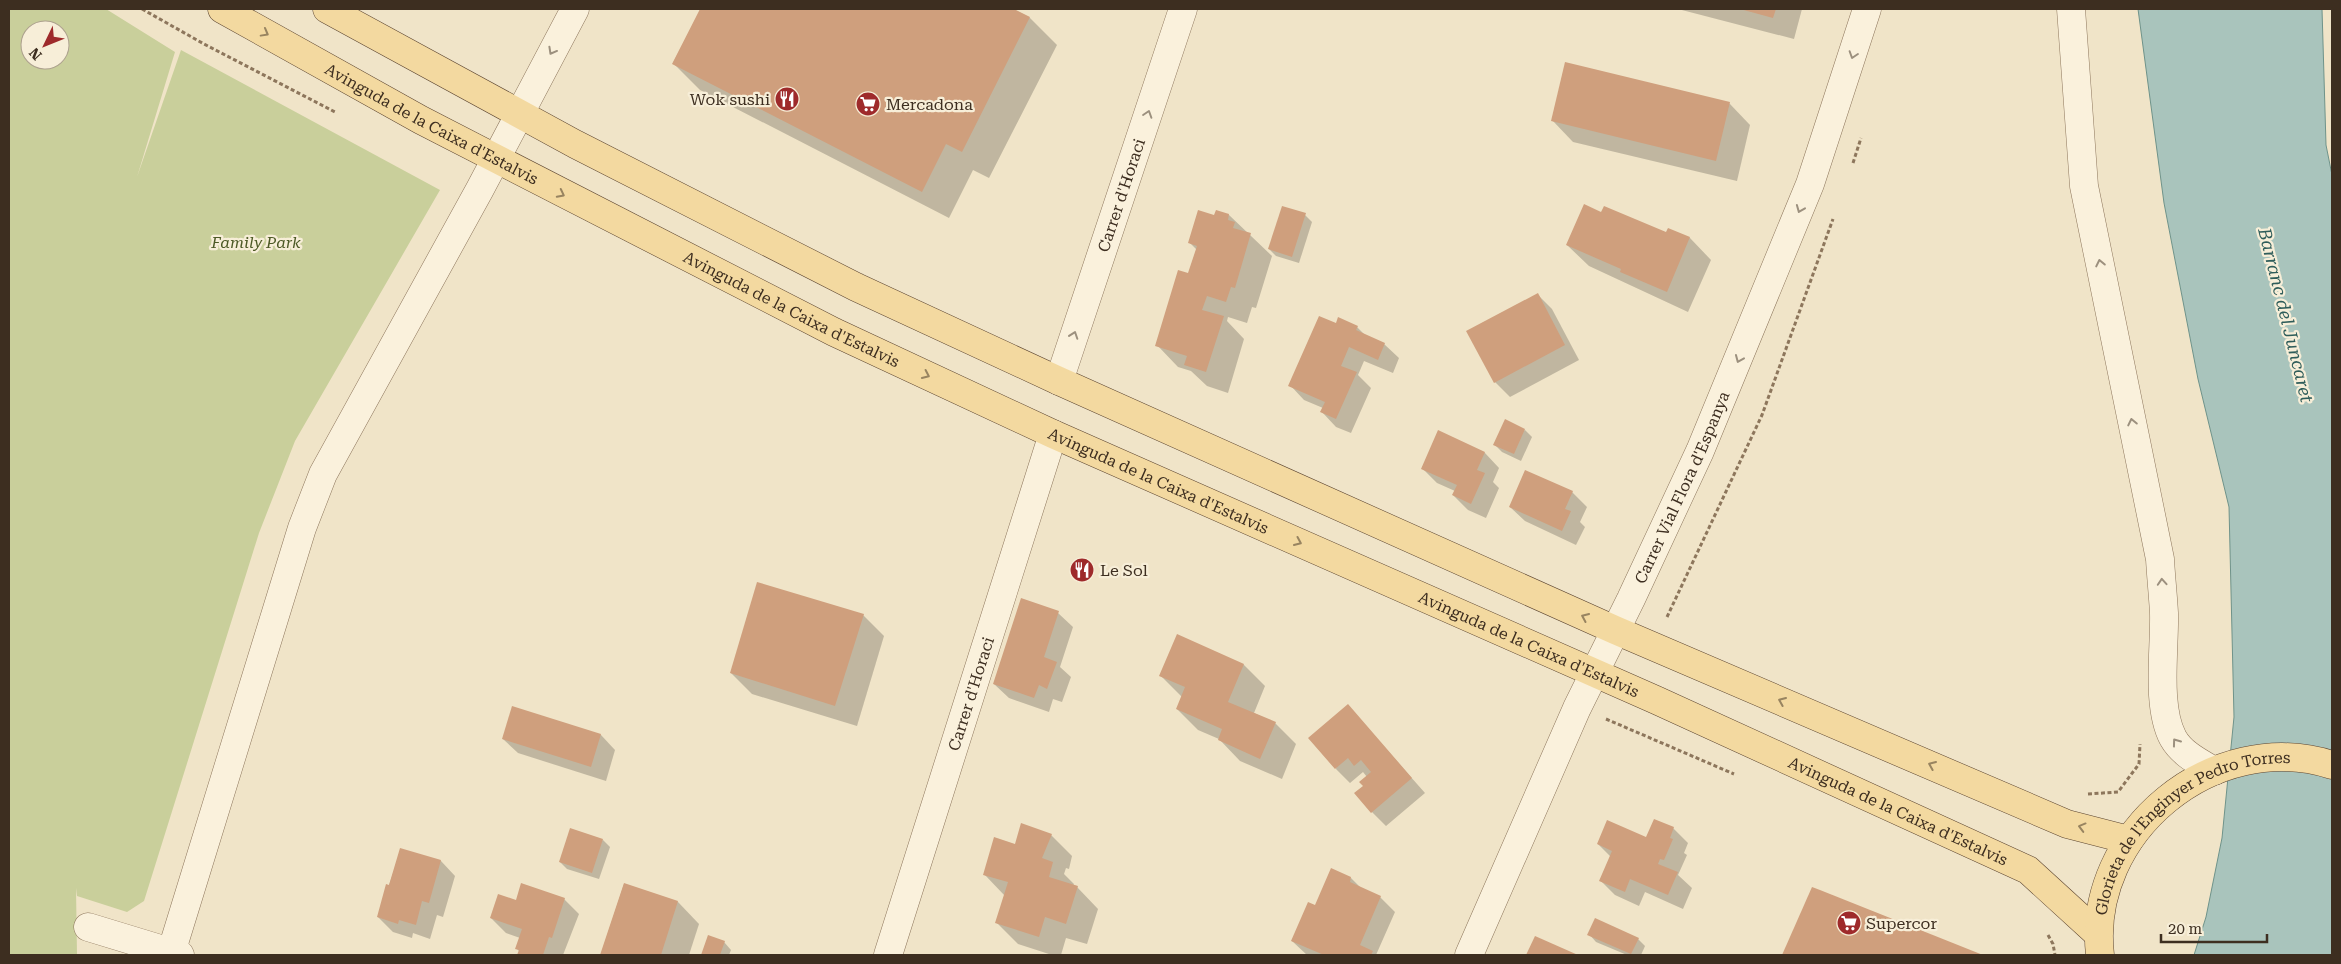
<svg xmlns="http://www.w3.org/2000/svg" width="2341" height="964" viewBox="0 0 2341 964" font-family="'Roboto Serif',serif">
<rect width="100%" height="100%" fill="#f0e4c8"/>
<path fill="#c9cf9b" fill-rule="evenodd" d="M9,9H106L175,52L137,177L181,50L440,190L295,441L259,533L144,901L127,912L77,896L76,888L77,955H9ZM30,30H60V60H30Z"/>
<polygon fill="#a9c4bc" stroke="#6f938a" points="2138,9 2322,9 2326,145 2332,175 2332,955 2194,955 2206,917 2222,838 2234,717 2229,507 2198,379 2164,203"/>
<g fill="#0003">
<polygon points="701,9 1011,9 1030,18 1057,45 989,178 973,170 949,218 700,90 673,63"/>
<polygon points="1678,9 1802,9 1794,39"/>
<polygon points="1729,103 1750,125 1737,181 1573,142 1552,120"/>
<polygon points="1229,215 1272,256 1256,308 1252,307 1247,323 1228,317 1227,321 1244,339 1228,393 1207,386 1191,371 1178,367 1157,345 1189,275 1197,250 1189,242 1215,216"/>
<polygon points="1305,215 1312,222 1299,263 1276,256 1269,249"/>
<polygon points="1668,229 1690,238 1711,260 1688,312 1589,266 1567,245 1666,234"/>
<polygon points="1537,294 1552,309 1579,360 1510,397 1495,382"/>
<polygon points="1336,325 1357,327 1366,336 1384,344 1399,358 1393,373 1364,361 1358,375 1371,388 1351,433 1336,427 1322,412 1323,408 1304,400 1290,385"/>
<polygon points="1525,430 1532,437 1521,461 1502,452 1495,445"/>
<polygon points="1439,432 1485,453 1499,468 1493,482 1499,488 1486,518 1468,510 1453,495 1455,491 1437,483 1422,468"/>
<polygon points="1572,492 1587,507 1580,522 1585,527 1576,545 1525,521 1510,507"/>
<polygon points="1058,613 1073,627 1060,667 1071,677 1062,702 1053,699 1049,712 1009,698 994,684"/>
<polygon points="863,615 884,636 857,726 752,694 731,673"/>
<polygon points="1177,636 1244,665 1265,686 1254,713 1275,723 1296,744 1282,779 1240,761 1219,739 1198,730 1177,709 1182,697 1161,676"/>
<polygon points="1348,706 1425,793 1386,826 1372,812 1364,786 1367,777 1363,772 1350,783 1336,769"/>
<polygon points="513,708 601,735 615,750 606,781 518,753 503,739"/>
<polygon points="1673,828 1688,843 1684,853 1687,855 1678,875 1692,888 1683,909 1645,892 1639,906 1615,895 1601,881 1611,857 1598,844 1647,839"/>
<polygon points="1051,835 1072,856 1069,869 1066,868 1064,874 1074,884 1073,886 1077,887 1098,909 1087,944 1066,938 1061,955 1052,955 1018,944 997,923 1005,896 984,874 1015,845"/>
<polygon points="603,840 610,847 599,879 567,869 560,862"/>
<polygon points="401,850 441,861 455,876 443,917 437,915 430,939 413,933 412,938 393,932 378,917"/>
<polygon points="1351,878 1361,888 1380,897 1395,912 1376,955 1307,955 1292,941 1315,906"/>
<polygon points="624,884 678,902 699,924 689,955 601,955"/>
<polygon points="1813,889 1980,955 1784,955"/>
<polygon points="564,899 579,914 563,955 518,955 519,951 517,949 520,938 506,933 491,918 517,901"/>
<polygon points="1589,934 1638,939 1645,946 1641,955 1627,955 1596,942"/>
<polygon points="708,937 724,942 731,950 729,955 702,955"/>
</g>
<g fill="#cf9f7d">
<polygon points="700,9 1014,9 1030,17 962,152 946,144 922,192 672,64"/>
<polygon points="1740,9 1776,9 1773,18"/>
<polygon points="1565,62 1730,102 1716,161 1551,121"/>
<polygon points="1584,204 1601,212 1604,206 1666,232 1668,228 1690,237 1667,292 1620,272 1621,269 1566,245"/>
<polygon points="1282,206 1306,213 1292,257 1268,249"/>
<polygon points="1198,210 1214,215 1216,210 1229,214 1228,220 1235,222 1233,228 1251,233 1235,288 1231,287 1226,302 1207,296 1202,310 1224,316 1206,372 1184,365 1187,356 1155,346 1178,270 1188,273 1197,246 1188,243"/>
<polygon points="1538,293 1565,345 1494,383 1466,331"/>
<polygon points="1319,316 1336,323 1338,317 1358,326 1356,330 1385,343 1378,360 1349,347 1341,366 1357,372 1336,419 1320,412 1325,402 1288,386"/>
<polygon points="1505,419 1525,429 1514,454 1493,445"/>
<polygon points="1438,430 1485,452 1477,470 1485,473 1471,504 1452,495 1457,485 1421,469"/>
<polygon points="1525,470 1573,491 1565,509 1571,511 1562,531 1509,507"/>
<polygon points="757,582 864,614 835,706 730,673"/>
<polygon points="1021,598 1059,611 1044,657 1057,662 1047,689 1039,685 1034,698 993,684"/>
<polygon points="1177,634 1244,664 1228,702 1276,722 1260,759 1218,740 1222,729 1176,709 1185,687 1159,676"/>
<polygon points="1348,704 1412,778 1371,813 1354,793 1363,786 1359,782 1371,772 1361,760 1354,766 1348,758 1335,769 1308,738"/>
<polygon points="512,706 601,734 591,767 502,739"/>
<polygon points="1654,819 1674,827 1670,838 1673,839 1664,860 1660,859 1658,864 1678,872 1668,895 1630,879 1625,892 1599,881 1612,851 1597,844 1607,820 1646,837"/>
<polygon points="1021,823 1052,834 1042,858 1053,862 1049,877 1078,886 1066,924 1045,917 1039,937 995,923 1008,882 983,875 994,837 1015,844"/>
<polygon points="570,828 603,839 592,873 559,862"/>
<polygon points="400,848 441,860 429,903 422,901 416,925 399,920 398,924 377,917 386,884 389,885"/>
<polygon points="1331,868 1351,877 1350,882 1381,896 1360,945 1373,951 1371,955 1324,955 1291,941 1308,902 1315,905"/>
<polygon points="521,883 565,898 552,938 549,937 543,955 517,955 519,950 515,949 522,929 490,918 498,894 516,900"/>
<polygon points="624,883 678,901 661,955 600,955"/>
<polygon points="1812,887 1820,890 1983,955 1782,955"/>
<polygon points="1595,918 1639,938 1631,954 1587,935"/>
<polygon points="708,935 725,941 720,955 701,955"/>
<polygon points="1535,936 1578,955 1526,955"/>
</g>
<g fill="none" stroke-linecap="round" stroke-linejoin="round">
<defs>
<g id="minor">
<path d="M2071,9L2084,186L2160,559C2161,577 2163,595 2164,613C2165,649 2156,706 2173,738C2182,754 2199,762 2214,771"/>
<path id="s1" d="M1059,381L1183,9"/>
<polyline points="88,927 180,955"/>
<polyline points="171,953 302,528 323,474 480,189 575,9"/>
<path id="s2" d="M888,955L1053,434"/>
<path id="s3" d="M1469,955L1577,708L1631,599L1700,451L1810,184L1867,9"/>
</g>
<g id="major">
<path id="s4" d="M222,9L421,120L834,332L1053,434L1656,700L2028,870L2098,934"/>
<polyline points="327,9 575,144 856,287 1059,381 1615,630 2067,824 2129,840"/>
<path id="s5" d="M2100,955C2086,832 2214,727 2332,765"/>
</g>
</defs>
<use href="#minor" stroke="#8d765c" stroke-width="29"/>
<use href="#major" stroke="#5b4430" stroke-width="29"/>
<g stroke="#8d765c" stroke-width="3" stroke-dasharray="4 2.5" stroke-linecap="butt">
<polyline points="142,9 204,44 335,112"/>
<polyline points="1853,163 1861,138"/>
<polyline points="1667,617 1762,415 1833,219"/>
<polyline points="1606,719 1734,774"/>
<polyline points="2088,794 2118,792 2139,764 2140,744"/>
<polyline points="2048,935 2053,944 2055,955"/>
</g>
<use href="#minor" stroke="#faf1dc" stroke-width="28"/>
<use href="#major" stroke="#f3d9a0" stroke-width="28"/>
</g>
<defs><path id="oneway-chevron" d="M-2-3.5L2.5 0L-2 3.5" fill="none" stroke-width="1.6" stroke-linecap="round" stroke-linejoin="round" transform="scale(1.25)"/></defs>
<g stroke="#988460">
<use href="#oneway-chevron" transform="translate(265 33) rotate(29)"/>
<use href="#oneway-chevron" transform="translate(561 194) rotate(27)"/>
<use href="#oneway-chevron" transform="translate(926 375) rotate(25)"/>
<use href="#oneway-chevron" transform="translate(1298 542) rotate(24)"/>
<use href="#oneway-chevron" transform="translate(1585 617) rotate(-156)"/>
<use href="#oneway-chevron" transform="translate(1782 701) rotate(-157)"/>
<use href="#oneway-chevron" transform="translate(1932 765) rotate(-157)"/>
<use href="#oneway-chevron" transform="translate(2082 827) rotate(-165)"/>
</g>
<g stroke="#9c907e">
<use href="#oneway-chevron" transform="translate(552 51) rotate(119)"/>
<use href="#oneway-chevron" transform="translate(1853 55) rotate(108)"/>
<use href="#oneway-chevron" transform="translate(1148 114) rotate(-72)"/>
<use href="#oneway-chevron" transform="translate(1800 209) rotate(112)"/>
<use href="#oneway-chevron" transform="translate(2100 263) rotate(-102)"/>
<use href="#oneway-chevron" transform="translate(1074 335) rotate(-71)"/>
<use href="#oneway-chevron" transform="translate(1739 359) rotate(113)"/>
<use href="#oneway-chevron" transform="translate(2132 422) rotate(-102)"/>
<use href="#oneway-chevron" transform="translate(2162 582) rotate(-94)"/>
<use href="#oneway-chevron" transform="translate(2176 742) rotate(-126)"/>
</g>
<defs>
<symbol id="restaurant-disc" viewBox="-11 -11 22 22"><circle r="9.5" fill="#9e2a2b" stroke="#f7eed8"/><path d="M-5-6h1v4h1v-4h1v4h1v-4h1v5L-1.5 .5V6h-2V.5L-5-1ZM5-6V6H3V1.5H1.5Q1.5-4 5-6Z" fill="#fff"/></symbol>
<symbol id="supermarket-disc" viewBox="-11 -11 22 22"><circle r="9.5" fill="#9e2a2b" stroke="#f7eed8"/><path d="M-6-5.5h2.5l.6 2H6L4.5 2H-2.5L-4.4-4H-6ZM-1.5 3.2a1.3 1.3 0 1 0 .1 0ZM3 3.2a1.3 1.3 0 1 0 .1 0Z" fill="#fff"/></symbol>
</defs>
<g fill-rule="evenodd">
<use href="#restaurant-disc" x="773" y="85" width="28" height="28"/>
<use href="#supermarket-disc" x="854" y="90" width="28" height="28"/>
<use href="#restaurant-disc" x="1068" y="556" width="28" height="28"/>
<use href="#supermarket-disc" x="1835" y="909" width="28" height="28"/>
</g>
<g text-anchor="middle" dominant-baseline="central" stroke-width="4.5" stroke-linejoin="round" paint-order="stroke">
<g font-size="16" fill="#3d2e20" stroke="#f7eed8" text-anchor="start">
<text x="770" y="99" text-anchor="end">Wok sushi</text>
<text x="886" y="104">Mercadona</text>
<text x="1100" y="570">Le Sol</text>
<text x="1866" y="923">Supercor</text>
</g>
<g font-size="16" fill="#3d2e20" stroke="#f7eed8">
<text stroke="none"><textPath href="#s4" startOffset="239">Avinguda de la Caixa d'Estalvis</textPath></text>
<text stroke="none"><textPath href="#s1" startOffset="196">Carrer d'Horaci</textPath></text>
<text stroke="none"><textPath href="#s4" startOffset="644">Avinguda de la Caixa d'Estalvis</textPath></text>
<text stroke="none"><textPath href="#s4" startOffset="1049">Avinguda de la Caixa d'Estalvis</textPath></text>
<text stroke="none"><textPath href="#s3" startOffset="514">Carrer Vial Flora d'Espanya</textPath></text>
<text stroke="none"><textPath href="#s4" startOffset="1454">Avinguda de la Caixa d'Estalvis</textPath></text>
<text stroke="none"><textPath href="#s2" startOffset="274">Carrer d'Horaci</textPath></text>
<text stroke="none"><textPath href="#s4" startOffset="1859">Avinguda de la Caixa d'Estalvis</textPath></text>
<text stroke="none"><textPath href="#s5" startOffset="175">Glorieta de l'Enginyer Pedro Torres</textPath></text>
</g>
<g font-size="16" font-style="italic" fill="#4d5a26" stroke="#f7eed8">
<text x="256" y="242">Family Park</text>
</g>
<g font-size="18" font-style="italic" fill="#2f5d5a" stroke="#f7eed8">
<text transform="translate(2286 315) rotate(76)">Barranc del Juncaret</text>
</g>
</g>
<rect width="2341" height="964" fill="none" stroke="#3d2e20" stroke-width="20"/>
<g transform="translate(45 45) rotate(227)"><circle r="24" fill="#f7eed8" stroke="#ada18e"/>
<path d="M0-4L9 19L0 12L-9 19Z" fill="#9e2a2b"/>
<text y="-8" font-size="14" font-weight="bold" text-anchor="middle" fill="#3d2e20">N</text>
</g>
<path d="M2161 934v8h106v-8" fill="none" stroke="#3d2e20" stroke-width="2.5"/>
<text x="2168" y="934" font-size="15" fill="#3d2e20" stroke="#f7eed8" stroke-width="4" paint-order="stroke">20 m</text>
</svg>
